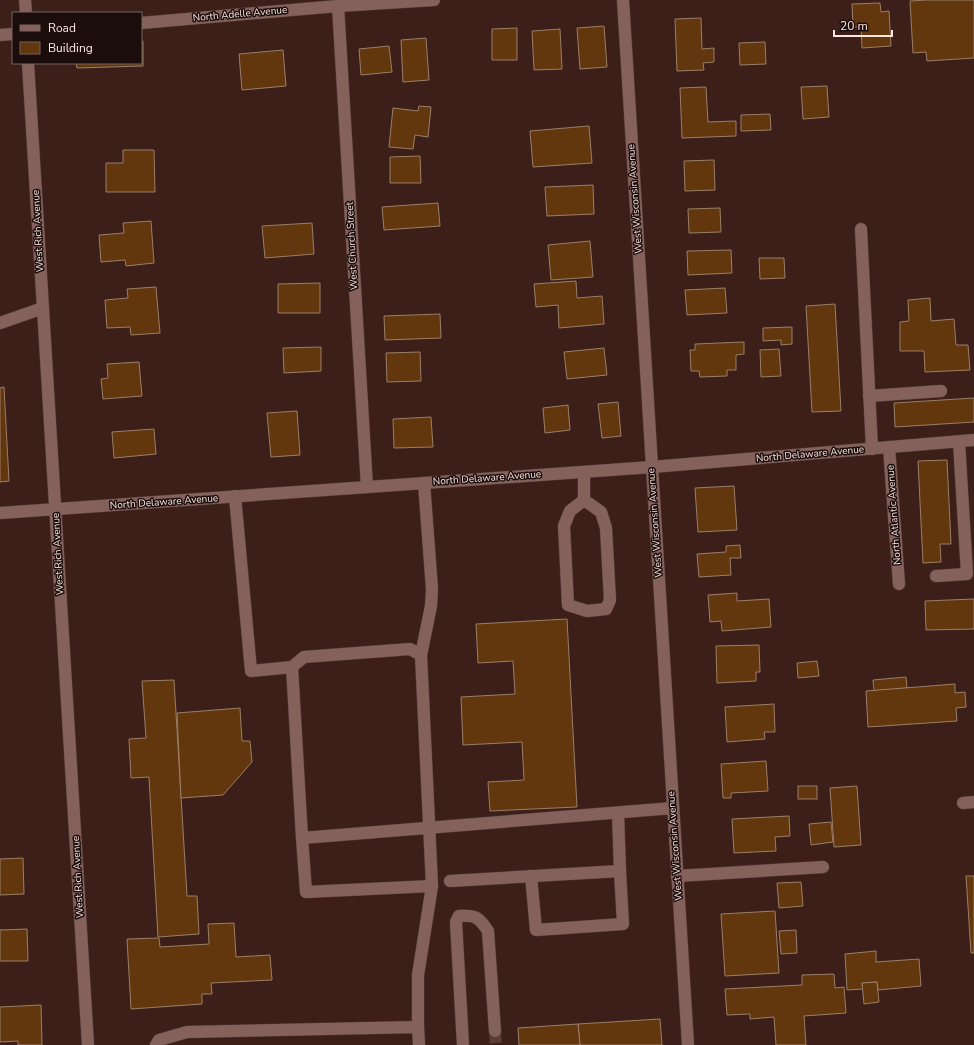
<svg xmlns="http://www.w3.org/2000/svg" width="974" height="1045" viewBox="0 0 974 1045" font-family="'Nunito Sans',sans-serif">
<rect width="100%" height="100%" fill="#3d1f1a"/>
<g fill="#63370d" stroke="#9b7e68">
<polygon points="927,0 974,0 974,58 927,61 926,52 913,53 910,1"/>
<polygon points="880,3 881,12 889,11 891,46 862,48 861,27 853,27 852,4"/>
<polygon points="701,18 702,49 714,48 714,62 703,63 704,70 677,71 675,19"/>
<polygon points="604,26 607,67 580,69 577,28"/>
<polygon points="517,28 517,60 492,60 492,29"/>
<polygon points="560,29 562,69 534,70 532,31"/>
<polygon points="426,38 429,80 403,82 401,40"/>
<polygon points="141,41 143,41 143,66 77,68 76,63 141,63"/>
<polygon points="765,42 766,64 740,65 739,43"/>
<polygon points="389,46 392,72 361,75 359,49"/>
<polygon points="283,50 286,86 242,90 239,54"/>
<polygon points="827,86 829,117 803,119 801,87"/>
<polygon points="706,87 708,122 736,121 736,136 682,138 680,88"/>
<polygon points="419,106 431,107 428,137 415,135 413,149 389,147 393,108 418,111"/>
<polygon points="770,114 771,130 741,131 741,115"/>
<polygon points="589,126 592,163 533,167 530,131"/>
<polygon points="123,150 154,150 155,192 106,192 106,163 123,163"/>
<polygon points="420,156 421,183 390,183 390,157"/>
<polygon points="714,160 715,190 685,191 684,161"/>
<polygon points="593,185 594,214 547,216 545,187"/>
<polygon points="438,203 440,226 384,230 382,207"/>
<polygon points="720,208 721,232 689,233 688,209"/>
<polygon points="151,221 154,263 126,266 125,260 101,262 99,235 124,233 123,223"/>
<polygon points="312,223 314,254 265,258 262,226"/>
<polygon points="590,241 593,277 551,280 548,245"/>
<polygon points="731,250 732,273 688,275 687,251"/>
<polygon points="759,258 784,258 785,278 760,279"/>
<polygon points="576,281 577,298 602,296 604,324 559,328 558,305 536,307 534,284"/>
<polygon points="320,283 320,313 278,313 278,284"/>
<polygon points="156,287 160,333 131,335 130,327 107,328 105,300 128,298 127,289"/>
<polygon points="725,288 727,313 687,315 685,290"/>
<polygon points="930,298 931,321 954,319 956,345 968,345 970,370 925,372 924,351 900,351 900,322 909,321 908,300"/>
<polygon points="835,304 841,411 812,412 806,306"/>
<polygon points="440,314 441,338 385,340 384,316"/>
<polygon points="792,327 792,344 781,345 781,340 763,341 763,328"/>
<polygon points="744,342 744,354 736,355 736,370 727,370 727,376 700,377 699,371 691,371 690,350 695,350 695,344"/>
<polygon points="321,347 321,371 284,373 283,348"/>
<polygon points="604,348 607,375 567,379 564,352"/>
<polygon points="779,349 781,376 761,377 760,350"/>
<polygon points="420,352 421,381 387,382 386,353"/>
<polygon points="139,362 142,396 103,399 101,379 108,378 107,364"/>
<polygon points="4,387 9,481 0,482 0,388"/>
<polygon points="974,398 974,422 895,427 894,403"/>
<polygon points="618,402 621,436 602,438 598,404"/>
<polygon points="568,405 570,430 545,433 543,408"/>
<polygon points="297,411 300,455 271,457 267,413"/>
<polygon points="431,417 433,447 394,448 393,419"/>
<polygon points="154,429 156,454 114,458 112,432"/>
<polygon points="947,460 951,544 940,544 941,562 923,563 918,461"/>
<polygon points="734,486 737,530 698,532 695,488"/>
<polygon points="740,545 741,558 730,558 731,575 699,577 697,554 726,552 726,546"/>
<polygon points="737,593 737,601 769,599 771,627 722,631 721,621 710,622 708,595"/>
<polygon points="974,599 974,629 926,630 925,601"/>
<polygon points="567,619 577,807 490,811 488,782 524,780 522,742 463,745 461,697 515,694 513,661 478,663 476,624"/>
<polygon points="759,645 760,672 756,672 756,681 717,683 716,646"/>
<polygon points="817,661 819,676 798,678 797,663"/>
<polygon points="906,677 907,688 874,691 873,680"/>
<polygon points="174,680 187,896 197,896 199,934 158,937 149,777 131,778 129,739 146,738 142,681"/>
<polygon points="955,684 955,693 965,692 966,707 956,708 957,721 868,727 866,691"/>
<polygon points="774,704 775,732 764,732 765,739 727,742 725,707"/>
<polygon points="240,708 242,741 250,741 252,762 223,795 181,798 177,713"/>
<polygon points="766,761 768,791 731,793 731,798 723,798 721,764"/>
<rect x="798" y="786" width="19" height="13"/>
<polygon points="857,786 861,845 834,847 830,788"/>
<polygon points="789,816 790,836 775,837 776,851 734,853 732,819"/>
<polygon points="831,822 833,842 811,845 809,824"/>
<polygon points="23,858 24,894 0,895 0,859"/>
<polygon points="966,876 974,876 974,953 971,953"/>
<polygon points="801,882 803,906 779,908 777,883"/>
<polygon points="775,911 779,973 725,976 721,914"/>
<polygon points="234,923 236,957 270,955 272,980 211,983 212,994 202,994 202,1004 131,1009 127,939 159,938 160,947 209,944 208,924"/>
<polygon points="27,929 28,961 0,961 0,930"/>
<polygon points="796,930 797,953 781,954 779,931"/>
<polygon points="876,951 876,962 919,959 921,986 878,990 877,982 862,983 863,989 847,990 845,954"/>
<polygon points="834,974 835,988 844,987 846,1013 804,1016 806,1045 776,1045 774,1017 750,1019 750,1014 727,1015 725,989 802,985 802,975"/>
<polygon points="877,982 879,1002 864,1004 862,983"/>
<polygon points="41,1005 42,1045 18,1045 18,1041 0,1042 0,1007"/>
<polygon points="660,1019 662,1045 580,1045 578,1024"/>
<polygon points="578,1024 580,1045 519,1045 518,1028"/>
</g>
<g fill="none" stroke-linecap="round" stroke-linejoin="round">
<polyline stroke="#5a3d38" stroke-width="12" stroke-dasharray="12 6" stroke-linecap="butt" points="495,1031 496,1045"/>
<defs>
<g id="minor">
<polyline points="25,0 26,13"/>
<polyline points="623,0 688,1045"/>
<polyline points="338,6 367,487"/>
<polyline points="141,23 338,6 434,0"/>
<polyline points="0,35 13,34"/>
<polyline points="28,63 88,1045"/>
<polyline points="861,229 872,449"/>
<polyline points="0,323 43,308"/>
<polyline points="869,396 941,391"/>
<polyline points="889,447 899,584"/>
<polyline points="584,472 584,500"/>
<polyline points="235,496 251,671 292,667 302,838 673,808"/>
<polygon points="584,500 601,512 606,528 610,600 606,609 587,611 568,605 564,526 570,511"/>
<polyline points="0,513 652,467 974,440"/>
<polyline points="936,576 967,574 959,442"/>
<polyline points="421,655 431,606 432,589 424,483"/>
<polyline points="292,667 304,657 410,649 421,655 432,886 418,975 418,1027"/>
<polyline points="963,803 974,802"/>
<polyline points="302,838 306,892 432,886"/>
<polyline points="531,876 536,930 623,924 620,871"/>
<polyline points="677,876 823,867"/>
<polyline points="450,881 620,871 618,813"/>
<polyline points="156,1045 159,1040 187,1032 418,1027 419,1045"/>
<path d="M463,1045L456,922L459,916C475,915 479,917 488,931L495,1031"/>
</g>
</defs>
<use href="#minor" stroke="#573d3a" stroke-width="13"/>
<use href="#minor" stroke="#84615a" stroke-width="12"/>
</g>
<g text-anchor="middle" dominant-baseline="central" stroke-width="3" stroke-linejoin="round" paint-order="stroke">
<g font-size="10" fill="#fbe6e2" stroke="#1b0d0b">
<text transform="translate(240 14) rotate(-5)">North Adelle Avenue</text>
<text transform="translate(635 199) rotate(-94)">West Wisconsin Avenue</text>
<text transform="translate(38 231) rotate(-93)">West Rich Avenue</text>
<text transform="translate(352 246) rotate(-93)">West Church Street</text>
<text transform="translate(810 454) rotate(-5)">North Delaware Avenue</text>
<text transform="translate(487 478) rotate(-4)">North Delaware Avenue</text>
<text transform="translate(164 502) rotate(-4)">North Delaware Avenue</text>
<text transform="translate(894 515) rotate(-94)">North Atlantic Avenue</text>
<text transform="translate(655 523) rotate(-94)">West Wisconsin Avenue</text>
<text transform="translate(58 554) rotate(-93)">West Rich Avenue</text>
<text transform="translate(675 846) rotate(-94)">West Wisconsin Avenue</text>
<text transform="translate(78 877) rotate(-93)">West Rich Avenue</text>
</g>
</g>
<rect x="12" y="12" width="130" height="52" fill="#1b0d0b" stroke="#756461"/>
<rect x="20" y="25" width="20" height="6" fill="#84615a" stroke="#756461"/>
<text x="48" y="32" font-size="12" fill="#fbe6e2">Road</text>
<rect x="20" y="42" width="20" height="12" fill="#63370d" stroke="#756461"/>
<text x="48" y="52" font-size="12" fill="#fbe6e2">Building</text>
<path d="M834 30v6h58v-6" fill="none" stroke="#fbe6e2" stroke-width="2"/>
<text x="840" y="30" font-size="12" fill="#fbe6e2" stroke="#1b0d0b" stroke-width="3" paint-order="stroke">20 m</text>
</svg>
